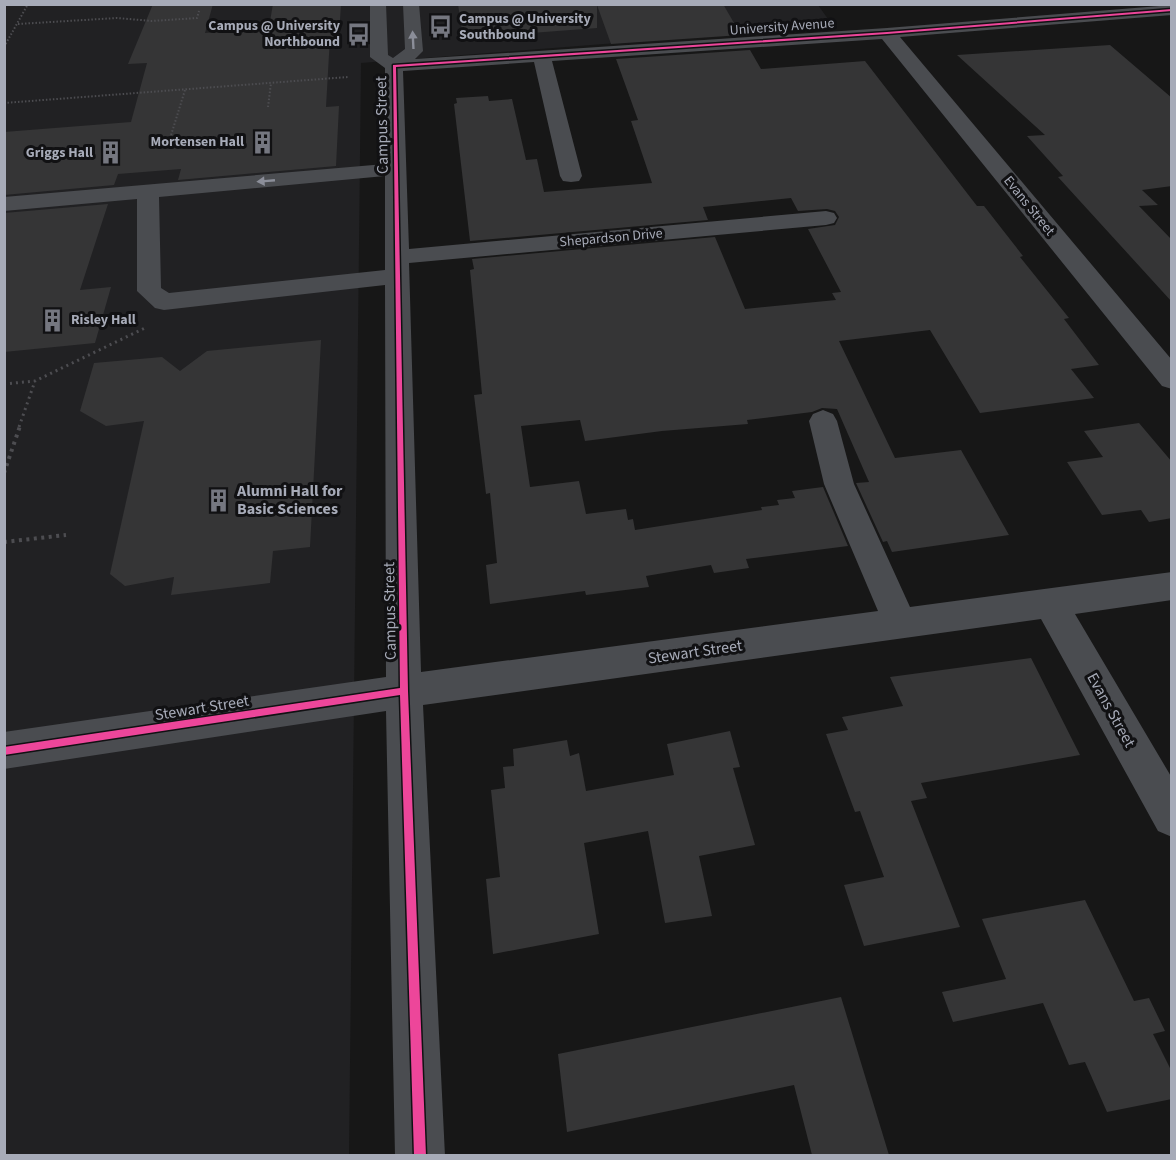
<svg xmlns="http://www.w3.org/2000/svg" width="1176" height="1160" viewBox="0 0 1176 1160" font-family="'Source Sans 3',sans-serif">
<rect width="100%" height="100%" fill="#171717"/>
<polygon fill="#212123" points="5,5 818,5 833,26 361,63 349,1155 5,1156"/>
<g fill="#353536">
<polygon points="153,4 213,4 205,33 269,27 273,4 341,4 339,36 330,37 326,107 339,106 336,166 178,180 181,169 118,174 114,185 4,195 4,132 131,122 147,63 128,64"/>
<polygon points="458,4 723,4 741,35 611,44 597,5 597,28 463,38"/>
<polygon points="1110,45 1172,98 1172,186 1142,190 1158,205 1139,206 1172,240 1172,302 1058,177 1063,176 1027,136 1045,135 957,55"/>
<polygon points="750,50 761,69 865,61 977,206 984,206 1023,256 1020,257 1069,318 1064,319 1099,365 1071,369 1094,398 980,413 930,330 839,341 895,458 961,450 1009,535 892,552 887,541 883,542 856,483 869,482 837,409 822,408 812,412 747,420 748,424 662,431 585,441 580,420 521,426 530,487 579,481 586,514 626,509 628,520 633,519 635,530 762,510 761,507 779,505 777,500 795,498 792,491 823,487 848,546 746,559 749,568 714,573 711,565 646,576 649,587 586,595 585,591 490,604 486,565 497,563 490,493 486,494 474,395 482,394 470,270 474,269 472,259 715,237 745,309 836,300 832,293 841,292 808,229 835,225 839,217 835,211 827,209 798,211 791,198 703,207 708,220 470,241 454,104 457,103 456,98 488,96 489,101 512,99 526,160 537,159 544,192 652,183 631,121 638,120 616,59"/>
<polygon points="108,204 80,290 111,287 95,343 4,352 4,213"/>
<polygon points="321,340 310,547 273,551 270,583 171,595 174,577 125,586 110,574 144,421 106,426 80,411 94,363 162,357 180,371 207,351"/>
<polygon points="1139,423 1172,462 1172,518 1149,522 1141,510 1102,515 1067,462 1103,457 1084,431"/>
<polygon points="1031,658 1080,755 921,783 927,798 911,801 960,927 864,946 844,885 884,877 860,811 855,812 826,734 848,730 842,717 903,706 890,677"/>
<polygon points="730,731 740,767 733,768 755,845 699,856 712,916 665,923 648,831 584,843 599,934 493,954 486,879 500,877 491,790 505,788 503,767 514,766 513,749 567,740 570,756 579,753 586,791 674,775 667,744"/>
<polygon points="1085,900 1134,1001 1149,998 1165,1031 1153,1034 1172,1072 1172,1099 1107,1112 1085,1062 1069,1065 1043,1003 953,1022 942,992 1006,979 982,919"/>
<polygon points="841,997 889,1155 812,1155 794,1085 567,1132 558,1054"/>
</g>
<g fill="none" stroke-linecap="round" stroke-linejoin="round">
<g stroke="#4d4d51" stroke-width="2" stroke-dasharray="1.5 2" stroke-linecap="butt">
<polyline points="18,24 117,18 152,21 197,18 199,11"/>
<polyline points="4,47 28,4"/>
<polyline points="4,103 348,77"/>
<polyline points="268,107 271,83"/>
<polyline points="168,145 185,90"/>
</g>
<g stroke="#4d4d51" stroke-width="3" stroke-dasharray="2 4" stroke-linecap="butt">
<polyline points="4,384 35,381 147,327"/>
<polyline points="19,427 35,381"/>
</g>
<g stroke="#4d4d51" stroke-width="4" stroke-dasharray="3 4.5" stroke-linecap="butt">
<polyline points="4,473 20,426"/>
<polyline points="4,542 66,535"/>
</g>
<path fill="#4a4c50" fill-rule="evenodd" d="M370,4H386L388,55L393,58L405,49L403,4H419L423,51L415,59L887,28L1172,5V15L900,37L1172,360V389L1162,386L882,39L552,61L582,176L579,181L571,182L563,181L560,176L534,62L403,71L409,249L826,211L834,213L837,218L834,223L826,225L409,263L421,672L878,611L824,484L809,421L813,414L823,410L833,414L837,421L854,484L910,607L1172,572V600L1075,614L1172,778V837L1158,831L1041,619L423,705L445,1156H395L386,711L4,769V732L386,677L385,285L164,310L155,308L137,291V199L4,211V197L385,164V68L370,57ZM385,176V270L169,293L161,288L159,197Z"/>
<defs>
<polygon id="cycleway" points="1172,9 1172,11 887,34 396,67 408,691 426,1156 414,1156 400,695 4,755 4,747 400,688 393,65 887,32"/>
</defs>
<use href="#cycleway" stroke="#111113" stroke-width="3"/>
<use href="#cycleway" fill="#ed469a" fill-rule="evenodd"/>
</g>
<defs><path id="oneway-solid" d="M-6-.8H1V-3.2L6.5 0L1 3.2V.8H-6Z" transform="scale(1.5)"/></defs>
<g fill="#8b8e99">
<use href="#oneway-solid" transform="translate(413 40) rotate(-93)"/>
<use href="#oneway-solid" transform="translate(266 181) rotate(175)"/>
</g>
<defs>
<symbol id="bus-bare" viewBox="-9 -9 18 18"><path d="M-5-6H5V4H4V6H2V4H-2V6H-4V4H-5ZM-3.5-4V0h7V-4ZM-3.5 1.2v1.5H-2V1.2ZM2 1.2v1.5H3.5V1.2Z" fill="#757780" stroke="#111113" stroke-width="2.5" paint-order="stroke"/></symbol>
<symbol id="building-bare" viewBox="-9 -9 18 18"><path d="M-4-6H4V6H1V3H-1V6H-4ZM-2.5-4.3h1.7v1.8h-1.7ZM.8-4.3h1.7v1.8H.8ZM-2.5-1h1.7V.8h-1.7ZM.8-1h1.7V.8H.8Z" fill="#757780" stroke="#111113" stroke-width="2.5" paint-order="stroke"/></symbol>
</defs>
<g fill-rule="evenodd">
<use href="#bus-bare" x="424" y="10" width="33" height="33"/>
<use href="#bus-bare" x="342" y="18" width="33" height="33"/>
<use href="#building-bare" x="246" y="126" width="33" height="33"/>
<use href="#building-bare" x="94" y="136" width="33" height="33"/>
<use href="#building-bare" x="36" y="304" width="33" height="33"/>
<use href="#building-bare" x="202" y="484" width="33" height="33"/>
</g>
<g text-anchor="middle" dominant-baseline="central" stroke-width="6" stroke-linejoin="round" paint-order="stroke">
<g font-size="14" font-weight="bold" fill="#a7abb8" stroke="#111113" text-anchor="end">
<text x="459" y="19" text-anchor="start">Campus @ University<tspan x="459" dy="16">Southbound</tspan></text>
<text x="340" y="26">Campus @ University<tspan x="340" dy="16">Northbound</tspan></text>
<text x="244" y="142">Mortensen Hall</text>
<text x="93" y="153">Griggs Hall</text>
<text x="71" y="320" text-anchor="start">Risley Hall</text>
</g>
<g font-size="14" fill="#a7abb8" stroke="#111113">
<text transform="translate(782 27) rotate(-4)">University Avenue</text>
<text transform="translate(1029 206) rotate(51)">Evans Street</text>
<text transform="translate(611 238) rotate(-5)">Shepardson Drive</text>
</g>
<g font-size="16" fill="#a7abb8" stroke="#111113">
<text transform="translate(382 125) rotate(-91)">Campus Street</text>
<text transform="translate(390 611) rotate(-91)">Campus Street</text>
<text transform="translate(695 652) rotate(-8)">Stewart Street</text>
<text transform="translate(202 708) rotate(-9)">Stewart Street</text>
<text transform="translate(1111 710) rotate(61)">Evans Street</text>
</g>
<g font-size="16" font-weight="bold" fill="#a7abb8" stroke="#111113" text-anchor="start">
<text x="237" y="491">Alumni Hall for<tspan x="237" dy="18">Basic Sciences</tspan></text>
</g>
</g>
<rect width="1176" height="1160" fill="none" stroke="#a7abb8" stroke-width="12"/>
</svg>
